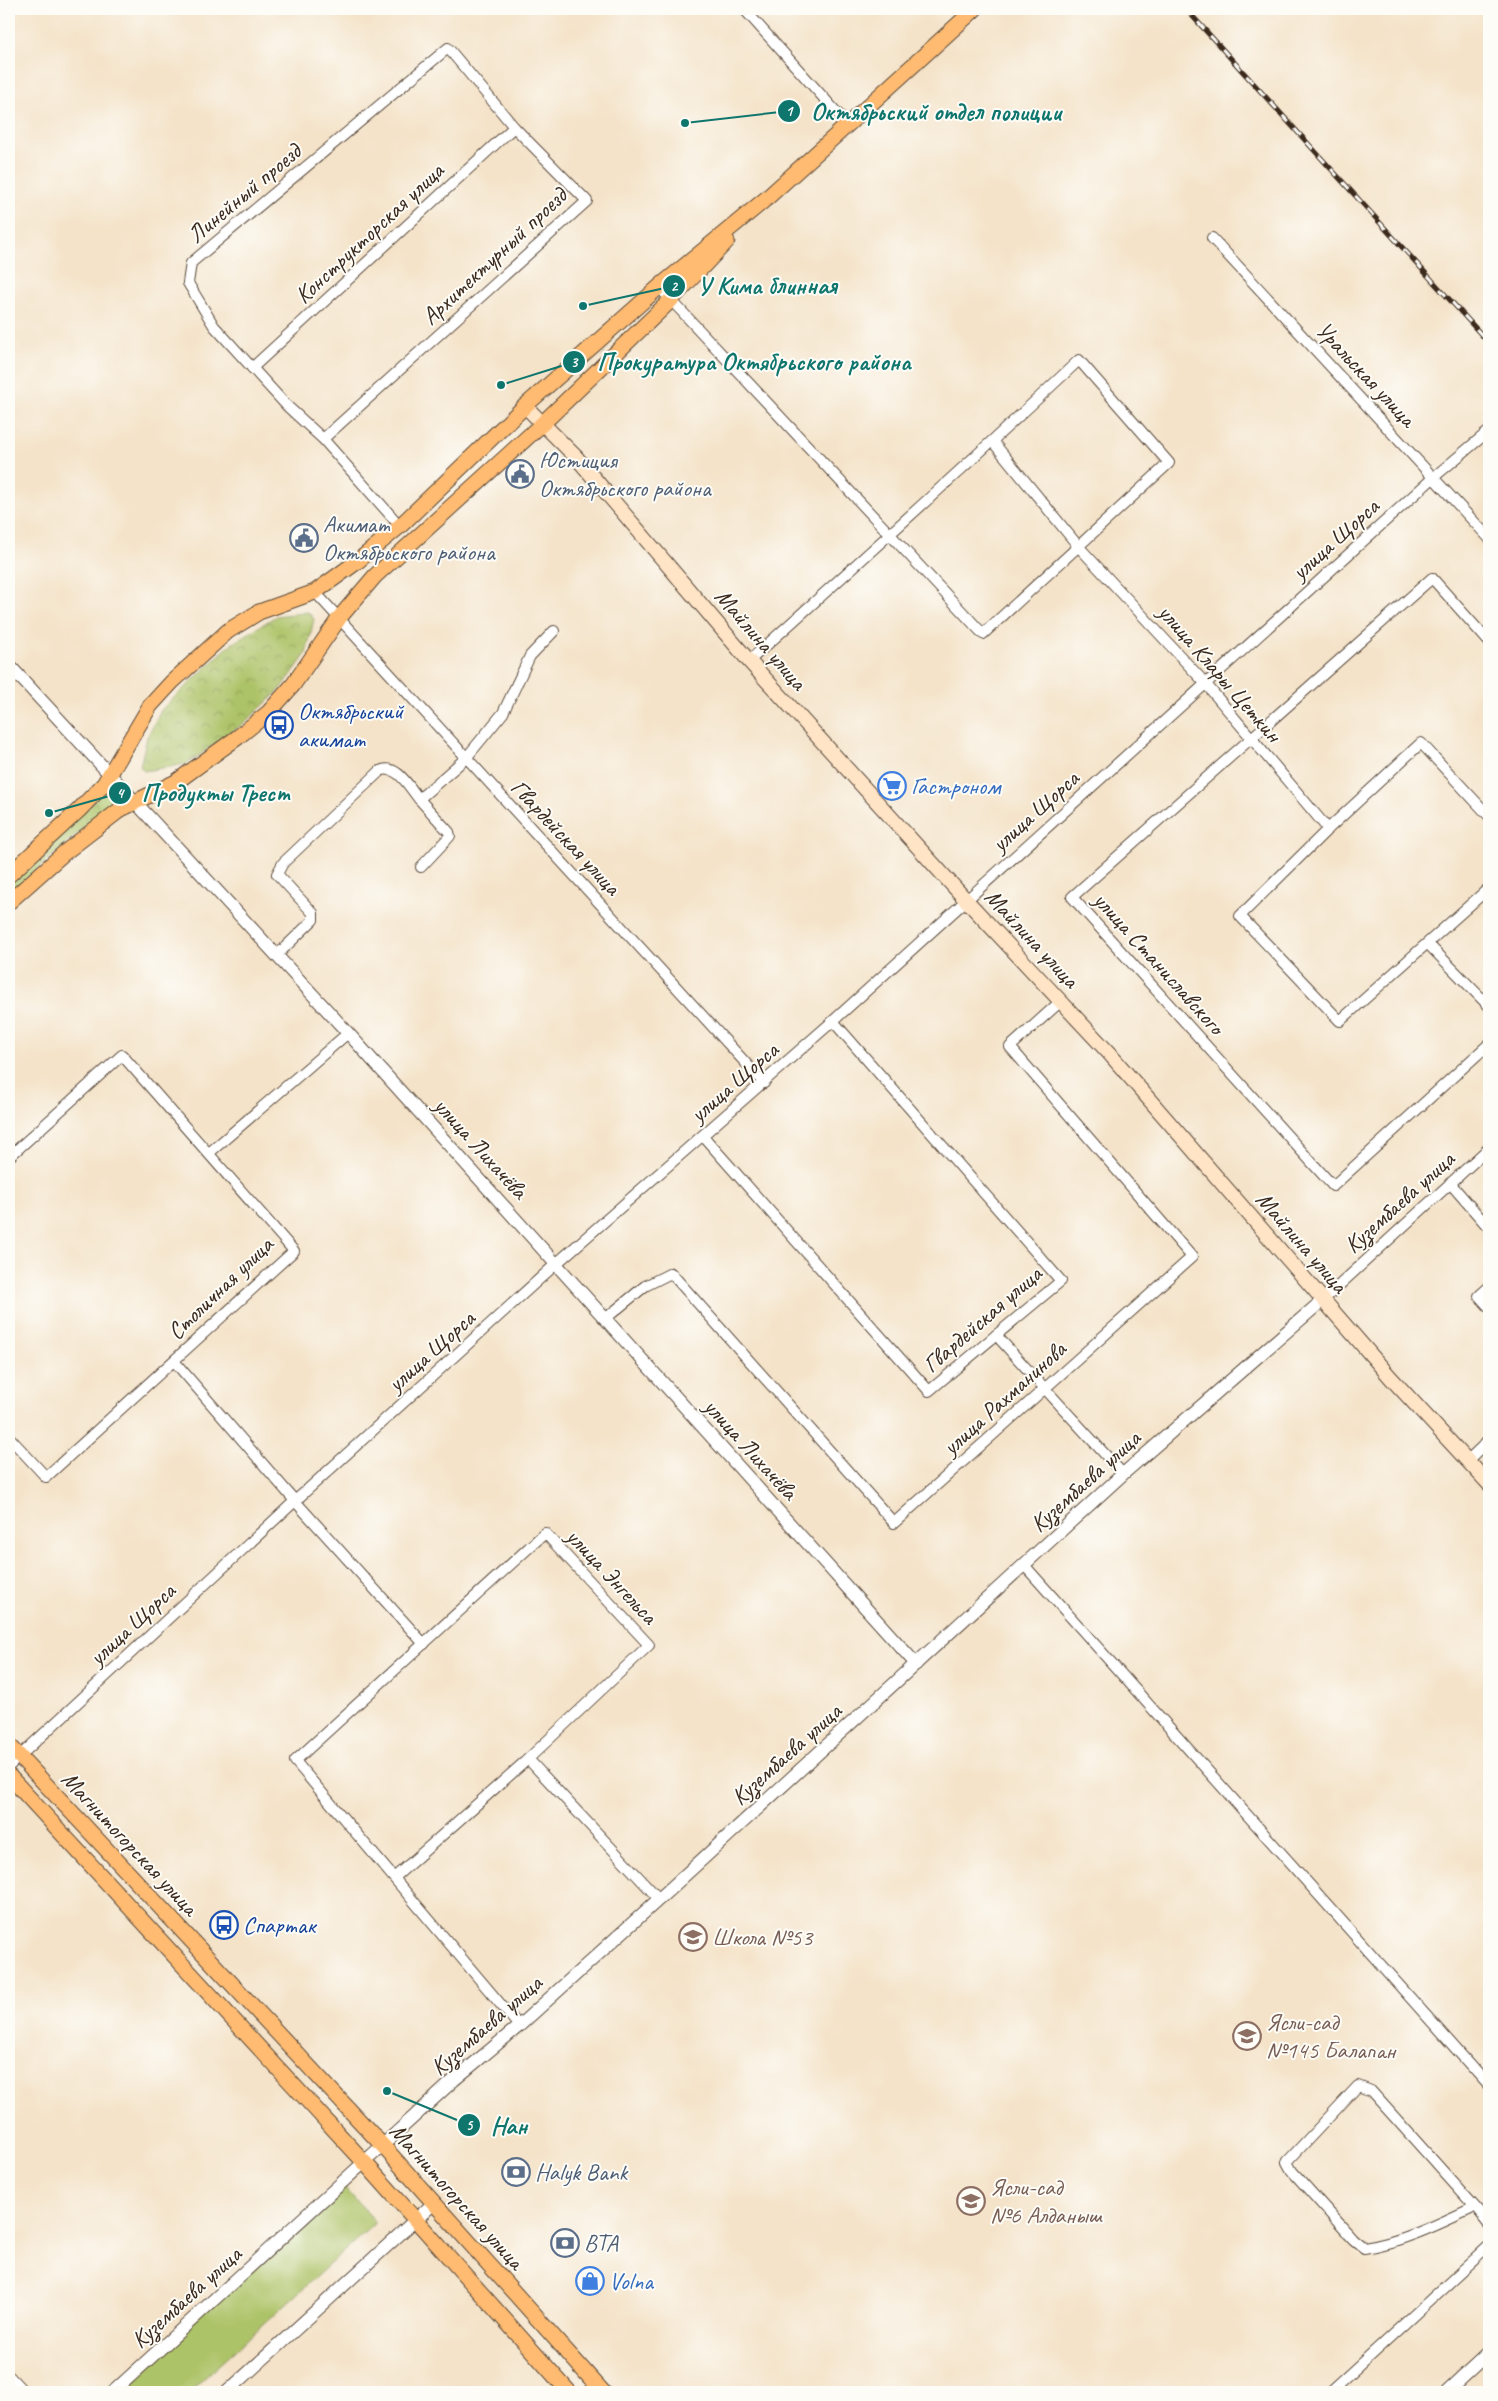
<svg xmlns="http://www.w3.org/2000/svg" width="1498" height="2401" viewBox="0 0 1498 2401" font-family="Caveat,sans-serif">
<defs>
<pattern id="park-crowns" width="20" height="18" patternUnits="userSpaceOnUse" patternTransform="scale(1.25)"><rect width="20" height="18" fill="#adc368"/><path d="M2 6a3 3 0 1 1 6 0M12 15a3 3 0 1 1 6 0" fill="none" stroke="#8e9f55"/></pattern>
</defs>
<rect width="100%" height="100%" fill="#fdfcf7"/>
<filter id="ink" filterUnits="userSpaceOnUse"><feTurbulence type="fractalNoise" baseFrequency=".02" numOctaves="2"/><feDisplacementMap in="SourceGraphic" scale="10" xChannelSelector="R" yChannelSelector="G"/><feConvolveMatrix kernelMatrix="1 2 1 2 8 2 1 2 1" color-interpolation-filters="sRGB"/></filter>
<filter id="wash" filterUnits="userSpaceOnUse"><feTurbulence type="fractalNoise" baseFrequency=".0096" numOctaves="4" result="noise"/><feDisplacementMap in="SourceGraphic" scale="20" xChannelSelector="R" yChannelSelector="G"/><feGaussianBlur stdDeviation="1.12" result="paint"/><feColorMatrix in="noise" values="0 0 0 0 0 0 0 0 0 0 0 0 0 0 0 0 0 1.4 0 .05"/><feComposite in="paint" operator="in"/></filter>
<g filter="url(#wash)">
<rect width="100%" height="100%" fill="#f4e3c9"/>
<polygon fill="#adc368" stroke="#747643" points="343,2186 376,2222 189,2392 113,2392"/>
<g fill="url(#park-crowns)" stroke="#747643">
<polygon points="308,612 314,619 306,654 281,689 243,724 187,764 144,771 140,766 147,737 161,710 230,645 276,616"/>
<polygon points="106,789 115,800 9,895 9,878"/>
</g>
</g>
<g filter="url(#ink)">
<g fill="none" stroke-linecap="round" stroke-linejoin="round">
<defs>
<g id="minor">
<polyline points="744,9 848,125"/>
<polyline points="1212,238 1489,538"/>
<path d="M659,287L983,634L1169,463L1079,360C971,462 860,561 749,661"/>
<polyline points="252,368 514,127"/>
<polyline points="323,439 587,201 514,127 448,48 191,263 188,283 214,326 287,406 323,439 400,526"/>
<polyline points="993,442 1079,547 1205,683 1328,829"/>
<polyline points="315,592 764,1083"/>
<polyline points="1489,642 1432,578 1072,897 1333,1186 1489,1044"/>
<polyline points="419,799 449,832 450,836 421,867"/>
<polyline points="1489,816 1421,743 1328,829 1240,916 1340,1021 1489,888"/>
<polyline points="1428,944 1489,1006"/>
<path d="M276,956L313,920V913L277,874L283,863L380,771C397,763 409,787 419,799L466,758L485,735L503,713L530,656L554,631"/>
<polyline points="703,1136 929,1391 1061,1281 833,1021"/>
<polyline points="209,1153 348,1033"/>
<polyline points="9,1157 122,1055 294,1251 46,1477 9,1437"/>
<polyline points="1450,1183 1489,1228"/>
<polyline points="1489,1287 1479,1296 1489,1307"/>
<polyline points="1323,1300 1489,1148"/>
<polyline points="605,1319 645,1286 671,1273 894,1523 1192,1257 1010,1047 1061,1001"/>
<polyline points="996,1335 1123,1474"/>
<polyline points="174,1361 295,1501 424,1644"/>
<polyline points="1468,1460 1489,1440"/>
<polyline points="1025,1566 1489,2086"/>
<polyline points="528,1759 659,1899"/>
<polyline points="9,1766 295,1501 557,1263 833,1021 1434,477 1489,431"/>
<polyline points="395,1877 528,1759 649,1645 545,1533 295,1761 519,2026"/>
<path d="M1475,2207C1439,2224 1403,2242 1364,2248L1353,2239L1292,2171L1287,2162L1358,2086L1371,2091L1475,2207L1489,2225"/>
<polyline points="9,2376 24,2392"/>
<polyline points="1330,2392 1489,2246"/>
</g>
<g id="tertiary">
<polyline points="9,665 348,1033 916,1664"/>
<polyline points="113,2392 454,2080 519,2026 659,1899 1123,1474 1323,1300"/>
<polyline points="227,2392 434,2203"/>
<polyline points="1447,2392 1489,2353"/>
</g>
<polyline id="secondary" points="525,406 576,457 749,661 966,900 1108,1052 1391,1378 1489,1484"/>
<g id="primary">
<polyline points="9,875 79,810 104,784 150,706 172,682 228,631 259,612 315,592 358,561 400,526 525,406 659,287 767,198 975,9"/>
<polyline points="9,902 64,853 121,809 176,782 238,737 269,712 293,685 340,617 375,576 542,424 671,300 727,241"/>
<polyline points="9,1745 383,2146 603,2392"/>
<polyline points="9,1776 365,2163 569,2392"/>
</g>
</defs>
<use href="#minor" stroke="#574638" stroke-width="12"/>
<use href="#tertiary" stroke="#574638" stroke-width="14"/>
<use href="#secondary" stroke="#574638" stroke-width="16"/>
<use href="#primary" stroke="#574638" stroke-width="17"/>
<use href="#minor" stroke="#fff" stroke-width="10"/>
<use href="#tertiary" stroke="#fff" stroke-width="12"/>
<use href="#secondary" stroke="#ffe4c6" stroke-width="14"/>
<use href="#primary" stroke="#febb71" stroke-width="15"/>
<defs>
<polyline id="rail" points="1186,9 1489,343"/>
</defs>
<use href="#rail" stroke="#3b2a1e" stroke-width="5"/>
<use href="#rail" stroke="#fdfcf7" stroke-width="3" stroke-dasharray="9" stroke-linecap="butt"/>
</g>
</g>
<defs>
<symbol id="civic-ring" viewBox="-11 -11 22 22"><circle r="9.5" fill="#fdfcf7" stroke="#5c6f8a" stroke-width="1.5"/><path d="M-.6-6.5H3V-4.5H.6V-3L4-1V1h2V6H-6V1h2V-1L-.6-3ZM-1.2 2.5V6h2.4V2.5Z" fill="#5c6f8a"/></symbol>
<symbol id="bus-ring" viewBox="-11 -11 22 22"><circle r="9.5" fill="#fdfcf7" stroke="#1a4fb4" stroke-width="1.5"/><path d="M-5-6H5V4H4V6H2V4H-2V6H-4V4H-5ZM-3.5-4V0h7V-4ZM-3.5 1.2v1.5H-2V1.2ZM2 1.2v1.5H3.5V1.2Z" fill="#1a4fb4"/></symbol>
<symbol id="supermarket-ring" viewBox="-11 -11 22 22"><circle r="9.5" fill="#fdfcf7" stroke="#3f7fe0" stroke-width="1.5"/><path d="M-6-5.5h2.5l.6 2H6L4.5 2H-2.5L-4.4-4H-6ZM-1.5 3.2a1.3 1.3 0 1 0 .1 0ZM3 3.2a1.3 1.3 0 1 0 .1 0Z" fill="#3f7fe0"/></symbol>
<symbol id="school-ring" viewBox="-11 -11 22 22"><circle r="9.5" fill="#fdfcf7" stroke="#8d6e63" stroke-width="1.5"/><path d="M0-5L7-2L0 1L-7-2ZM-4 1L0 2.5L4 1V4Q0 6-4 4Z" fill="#8d6e63"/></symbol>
<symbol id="bank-ring" viewBox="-11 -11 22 22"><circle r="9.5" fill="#fdfcf7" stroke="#5c6f8a" stroke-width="1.5"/><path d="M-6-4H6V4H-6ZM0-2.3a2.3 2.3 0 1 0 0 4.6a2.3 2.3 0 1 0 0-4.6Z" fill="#5c6f8a"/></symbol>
<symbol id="shop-ring" viewBox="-11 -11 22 22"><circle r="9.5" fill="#fdfcf7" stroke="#3f7fe0" stroke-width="1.5"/><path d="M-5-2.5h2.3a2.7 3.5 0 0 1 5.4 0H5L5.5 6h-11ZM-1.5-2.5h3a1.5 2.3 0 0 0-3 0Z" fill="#3f7fe0"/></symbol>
</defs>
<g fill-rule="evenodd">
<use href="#civic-ring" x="504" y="458" width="32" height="32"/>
<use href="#civic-ring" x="288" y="522" width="32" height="32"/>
<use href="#bus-ring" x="263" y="709" width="32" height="32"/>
<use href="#supermarket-ring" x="876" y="770" width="32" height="32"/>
<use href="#bus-ring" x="208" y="1909" width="32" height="32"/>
<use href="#school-ring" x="677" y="1921" width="32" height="32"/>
<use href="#school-ring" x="1231" y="2020" width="32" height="32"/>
<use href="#bank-ring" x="500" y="2156" width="32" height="32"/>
<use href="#school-ring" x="955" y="2185" width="32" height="32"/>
<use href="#bank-ring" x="549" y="2227" width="32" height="32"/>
<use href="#shop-ring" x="574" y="2265" width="32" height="32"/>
</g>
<g text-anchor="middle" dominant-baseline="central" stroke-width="4" stroke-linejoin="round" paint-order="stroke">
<g font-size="24" fill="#3b2a1e" stroke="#fdfcf7">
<text transform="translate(244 193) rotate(-40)">Линейный проезд</text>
<text transform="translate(369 233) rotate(-43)">Конструкторская улица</text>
<text transform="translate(494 256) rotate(-43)">Архитектурный проезд</text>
<text transform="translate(1366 374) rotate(47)">Уральская улица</text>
<text transform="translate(1335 539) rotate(-42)">улица Щорса</text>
<text transform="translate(761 639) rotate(49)">Майлина улица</text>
<text transform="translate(1220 673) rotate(49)">улица Клары Цеткин</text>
<text transform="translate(1035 811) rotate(-42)">улица Щорса</text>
<text transform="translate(566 837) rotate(47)">Гвардейская улица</text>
<text transform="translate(1032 938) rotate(47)">Майлина улица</text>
<text transform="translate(1159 963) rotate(48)">улица Станиславского</text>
<text transform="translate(734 1082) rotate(-41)">улица Щорса</text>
<text transform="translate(481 1148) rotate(48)">улица Лихачёва</text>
<text transform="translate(1399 1202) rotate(-42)">Кузембаева улица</text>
<text transform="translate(1302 1242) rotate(49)">Майлина улица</text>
<text transform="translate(220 1288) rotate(-44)">Столичная улица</text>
<text transform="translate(982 1319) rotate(-41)">Гвардейская улица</text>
<text transform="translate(431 1351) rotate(-42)">улица Щорса</text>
<text transform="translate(1004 1398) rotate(-42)">улица Рахманинова</text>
<text transform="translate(751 1449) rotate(48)">улица Лихачёва</text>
<text transform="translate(1085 1481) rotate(-42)">Кузембаева улица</text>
<text transform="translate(612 1576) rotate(47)">улица Энгельса</text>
<text transform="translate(132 1624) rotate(-43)">улица Щорса</text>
<text transform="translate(786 1754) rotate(-42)">Кузембаева улица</text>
<text transform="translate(130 1843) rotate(47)">Магнитогорская улица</text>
<text transform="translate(486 2025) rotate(-41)">Кузембаева улица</text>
<text transform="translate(457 2196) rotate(48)">Магнитогорская улица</text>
<text transform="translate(186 2297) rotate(-42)">Кузембаева улица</text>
</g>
<g font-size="24" fill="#4e5e75" stroke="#fdfcf7" text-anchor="start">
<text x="539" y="460">Юстиция<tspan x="539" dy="28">Октябрьского района</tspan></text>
<text x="323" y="524">Акимат<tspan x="323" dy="28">Октябрьского района</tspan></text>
<text x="535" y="2172">Halyk Bank</text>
<text x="584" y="2243">BTA</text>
</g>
<g font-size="24" fill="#164399" stroke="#fdfcf7" text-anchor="start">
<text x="298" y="711">Октябрьский<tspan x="298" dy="28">акимат</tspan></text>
<text x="243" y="1925">Спартак</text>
</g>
<g font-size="24" fill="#366cbe" stroke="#fdfcf7" text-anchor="start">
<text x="911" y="786">Гастроном</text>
<text x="609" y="2281">Volna</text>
</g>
<g font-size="24" fill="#785e54" stroke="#fdfcf7" text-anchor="start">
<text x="712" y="1937">Школа №53</text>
<text x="1266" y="2022">Ясли-сад<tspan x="1266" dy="28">№145 Балапан</tspan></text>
<text x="990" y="2187">Ясли-сад<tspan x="990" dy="28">№6 Алданыш</tspan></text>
</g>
</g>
<path fill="none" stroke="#0f766e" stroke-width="2" d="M685 123L789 111M583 306L674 286M501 385L574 362M49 813L120 793M387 2091L469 2125"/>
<g fill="#0f766e" stroke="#fdfcf7" stroke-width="2">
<circle cx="685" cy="123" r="5"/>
<circle cx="583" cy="306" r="5"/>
<circle cx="501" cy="385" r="5"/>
<circle cx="49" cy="813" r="5"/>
<circle cx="387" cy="2091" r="5"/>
<circle cx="789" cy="111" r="12"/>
<circle cx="674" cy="286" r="12"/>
<circle cx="574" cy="362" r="12"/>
<circle cx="120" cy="793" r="12"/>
<circle cx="469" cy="2125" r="12"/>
</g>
<g font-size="15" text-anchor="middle" font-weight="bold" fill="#fff">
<text x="789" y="116">1</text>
<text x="674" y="291">2</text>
<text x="574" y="367">3</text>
<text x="120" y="798">4</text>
<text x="469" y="2130">5</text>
</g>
<g font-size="25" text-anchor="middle" font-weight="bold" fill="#0f766e" stroke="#fdfcf7" stroke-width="4" stroke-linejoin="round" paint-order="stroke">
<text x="936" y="120">Октябрьский отдел полиции</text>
<text x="767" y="294">У Кима блинная</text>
<text x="754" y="370">Прокуратура Октябрьского района</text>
<text x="216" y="801">Продукты Трест</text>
<text x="509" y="2134">Нан</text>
</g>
<rect width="1498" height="2401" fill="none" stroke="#fdfcf7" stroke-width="30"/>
</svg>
